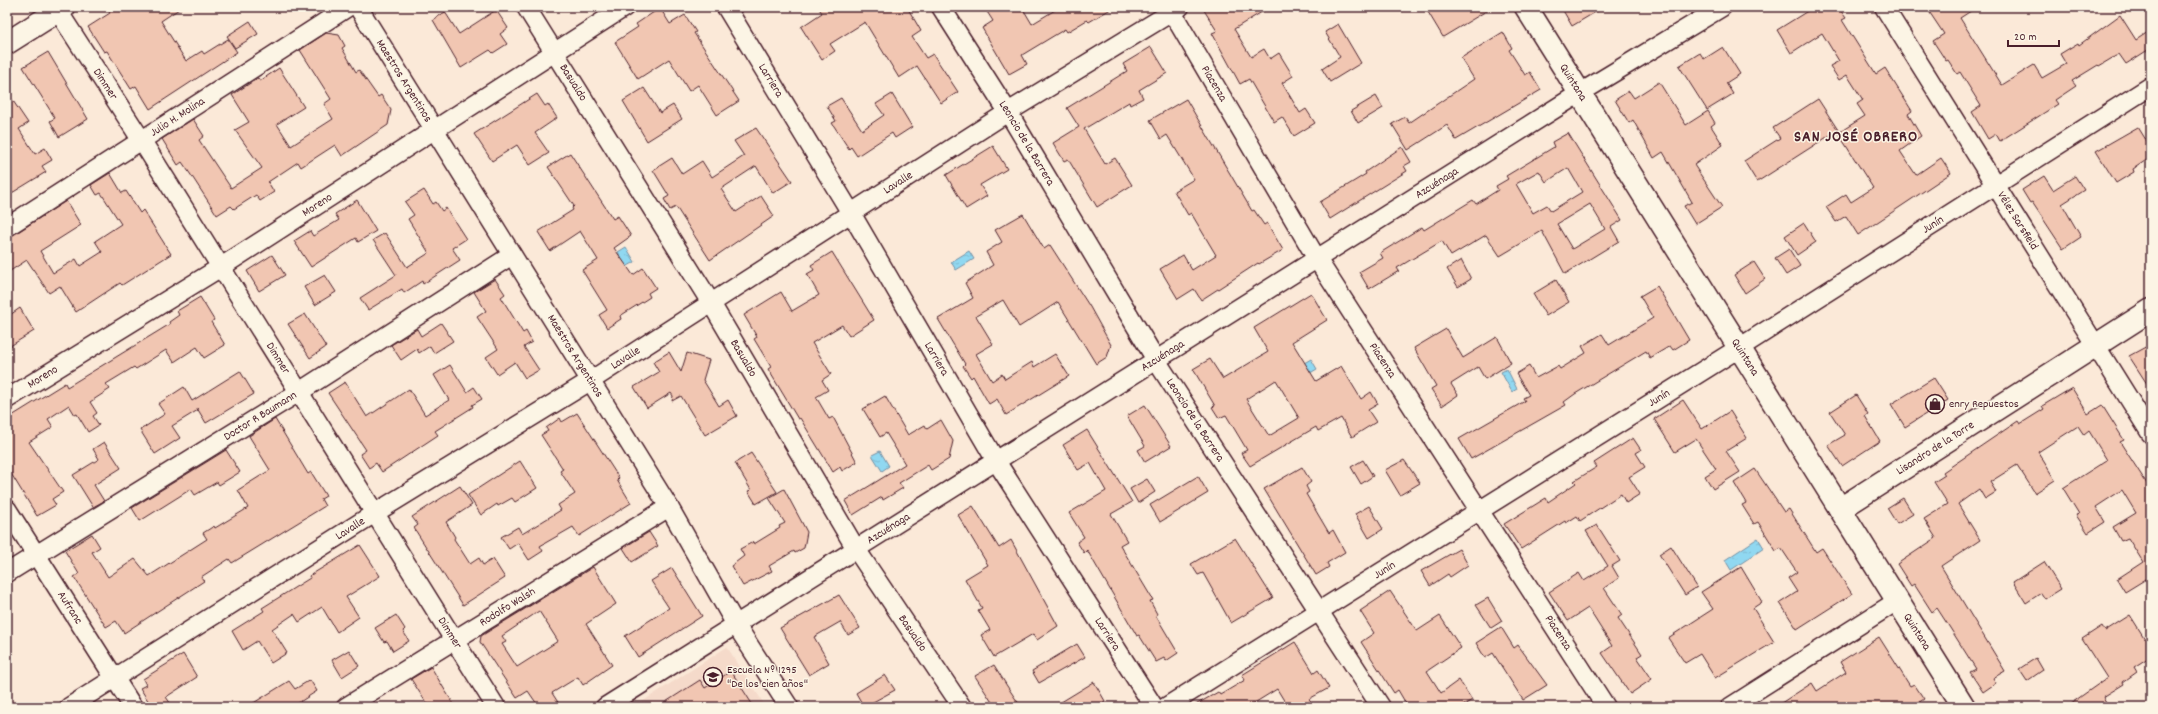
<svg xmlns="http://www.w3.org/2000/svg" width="2158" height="714" viewBox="0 0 2158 714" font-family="Dekko,sans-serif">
<defs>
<pattern id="water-ripples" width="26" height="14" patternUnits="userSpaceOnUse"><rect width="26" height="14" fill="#90d8f1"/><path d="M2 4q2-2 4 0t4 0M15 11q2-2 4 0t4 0" fill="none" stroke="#7eb9cf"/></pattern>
</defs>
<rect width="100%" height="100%" fill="#fbe9d8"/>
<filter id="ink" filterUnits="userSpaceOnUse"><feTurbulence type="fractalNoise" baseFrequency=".025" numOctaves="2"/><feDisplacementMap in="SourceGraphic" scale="8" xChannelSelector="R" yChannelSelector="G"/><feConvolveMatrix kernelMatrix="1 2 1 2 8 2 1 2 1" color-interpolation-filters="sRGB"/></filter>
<g filter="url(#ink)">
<polygon fill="#f5daca" points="727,647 766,707 634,707"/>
<g fill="url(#water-ripples)" stroke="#748ea2">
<polygon points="626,247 635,262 626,267 618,252"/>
<polygon points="969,251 974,259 956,270 951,262"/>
<polygon points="1311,359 1317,369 1300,379 1294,369"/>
<polygon points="1507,369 1517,389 1512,392 1501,372"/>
<polygon points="880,451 889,466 882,471 872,455"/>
<polygon points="1758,538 1764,548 1731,570 1725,560"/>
</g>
<g fill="#f1c6b2" stroke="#4a1f2b" fill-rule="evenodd">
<polygon points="106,7 182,7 161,21 186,61 202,51 204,54 228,39 237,52 150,109 136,86 131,89 107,51 104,52 88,27 110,13"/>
<polygon points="818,7 907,7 921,31 912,37 926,58 933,54 958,92 941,103 917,66 899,78 865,22 830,44 835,51 822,60 801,27 822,13"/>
<polygon points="984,7 1022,7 1032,24 1060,7 1114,7 1089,22 1087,20 1067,32 1065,29 1022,55 1027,64 1009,74 982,28 993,21"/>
<polygon points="1202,7 1270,7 1234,29 1251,57 1264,49 1270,59 1279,53 1293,76 1282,83 1300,113 1306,109 1315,123 1294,136 1282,117 1274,122 1249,79 1240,84 1212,33 1217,31"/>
<polygon points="1425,7 1493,7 1443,37"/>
<polygon points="1561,7 1604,7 1572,26"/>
<polygon points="1814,7 1838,7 1846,18 1842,20 1876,74 1885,68 1912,111 1908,114 1921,136 1900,151 1916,175 1941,158 1951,173 1858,235 1846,216 1836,222 1826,207 1846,194 1851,202 1873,188 1838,133 1865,116 1857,104 1863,100 1847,75 1839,80 1830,66 1839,61 1822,33 1791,53 1777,30"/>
<polygon points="1926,7 1977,7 1960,18 2002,85 2034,65 2042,78 2066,64 2060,54 2078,43 2079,45 2120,15 2136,40 2151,30 2151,48 2126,64 2119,54 2099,66 2098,65 2072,81 2076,86 2055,100 2058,104 2000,141 1996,134 1988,139 1972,112 1981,106 1960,72 1957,74 1948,60 1946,61 1933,41 1944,34"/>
<polygon points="660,8 670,24 685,15 696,32 694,33 739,101 717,115 698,85 689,91 669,59 638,79 615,42 638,27 636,24"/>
<polygon points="496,10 508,28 500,34 507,44 493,53 490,50 461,68 433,20 445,12 459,34"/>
<polygon points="250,21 258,34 235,48 227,36"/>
<polygon points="1338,24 1361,63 1330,82 1322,69 1340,57 1325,32"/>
<polygon points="1503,32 1512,48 1509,50 1525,75 1530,72 1541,90 1456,140 1447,125 1408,150 1392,124 1405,117 1409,123 1474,79 1461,58"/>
<polygon points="326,33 339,35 345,46 342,48 356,72 359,70 378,97 381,95 391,110 388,125 342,156 335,145 301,167 298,162 268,182 274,192 260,201 256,195 234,209 231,206 217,215 193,178 182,162 178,165 162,139 193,119 204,136 199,140 231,188 262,168 235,130 249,122 232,95 258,78 260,81 279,68 304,107 277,124 291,146 333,119 324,104 331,99 300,50"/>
<polygon points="1151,47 1167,73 1139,90 1143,98 1130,105 1129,102 1084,129 1105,164 1115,158 1132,185 1097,207 1068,159 1064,161 1053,143 1079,127 1067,108 1127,71 1123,64"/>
<polygon points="1723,47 1740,74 1726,83 1733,94 1707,110 1679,66 1700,53 1704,59"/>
<polygon points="48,52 88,119 59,137 50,121 55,118 23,67"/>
<polygon points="1659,82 1686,125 1708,111 1715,123 1711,126 1723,145 1694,165 1722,207 1695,224 1684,206 1692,202 1663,152 1654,158 1633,120 1629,123 1615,100 1629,91 1634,98"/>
<polygon points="644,88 660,113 673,105 682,119 647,141 623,101"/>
<polygon points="7,92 28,123 19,129 35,154 45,148 52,160 42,166 46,172 7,196"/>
<polygon points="537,94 545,106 548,104 557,118 535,133 549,153 530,165 517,145 492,161 474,134"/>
<polygon points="892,94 912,127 895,138 892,133 857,156 851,147 849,149 832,123 836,121 827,106 841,98 862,130 884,115 876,104"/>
<polygon points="1376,96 1383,108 1358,123 1351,111"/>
<polygon points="1186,99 1252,211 1254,210 1264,225 1267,223 1283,250 1259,264 1258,263 1201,300 1194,289 1178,299 1160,269 1183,255 1192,270 1216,255 1191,213 1188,215 1174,191 1194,179 1167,135 1161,139 1150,120"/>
<polygon points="1818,99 1838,130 1757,182 1744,161 1780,138 1773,128"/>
<polygon points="2138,127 2151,148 2151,157 2133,169 2134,172 2116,183 2096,151"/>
<polygon points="756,128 792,181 773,193 756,166 721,189 736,212 761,196 774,216 710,260 676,207 670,210 664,199 669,196 653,170 672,158 682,174 702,161 712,177 744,156 734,141"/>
<path d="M1568,133L1622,220L1611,227L1619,241L1565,274L1542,231L1500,256L1486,235L1451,256L1442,241L1397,268L1399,271L1369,289L1359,272L1383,258L1380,253L1422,227L1424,230L1473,200L1476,204L1498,190L1496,186L1508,179L1506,176L1554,147L1552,142ZM1568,168L1582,192L1551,211L1547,205L1533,213L1516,184L1539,171L1546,182ZM1590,204L1605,229L1572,249L1557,224Z"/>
<polygon points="993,146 1007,169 980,185 987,196 966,209 946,175"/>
<polygon points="1402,147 1411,162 1404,166 1407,171 1330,219 1320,202 1366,174 1365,172"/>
<polygon points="570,153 613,219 618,216 631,236 614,248 633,275 643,268 656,288 648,293 650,297 620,316 621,319 607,328 599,315 607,310 582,270 598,260 580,231 550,251 538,232 573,210 572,208 574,206 548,167"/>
<polygon points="110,173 122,193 126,191 140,213 143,210 171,254 122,285 120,283 76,312 60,286 49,293 27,260 7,273 7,239 66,201 81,225 40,251 53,273 76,259 80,266 102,252 95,241 121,224 101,193 97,195 91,185"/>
<polygon points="2044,176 2053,190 2075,176 2084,190 2062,204 2081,237 2063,249 2032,202 2030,203 2022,190"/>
<polygon points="424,190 433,204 436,202 442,211 446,208 466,239 452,248 460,260 423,284 422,281 404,293 402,289 368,310 360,298 396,275 373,240 385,233 407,267 429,253 408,219 414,215 405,202"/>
<polygon points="357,200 376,231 358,242 356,238 311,267 294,241 310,231 313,236 339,220 335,214"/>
<polygon points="1023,214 1044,249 1050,245 1090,307 1111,345 1107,357 1096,364 1058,302 1019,327 1003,300 976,316 993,344 976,354 992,381 1002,374 1005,379 1032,362 1034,367 1055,354 1069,376 1006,415 997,399 989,404 973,376 971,378 963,366 965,364 938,319 973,298 965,283 993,265 986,252 1002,242 995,230"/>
<polygon points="1804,223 1816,242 1797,255 1785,236"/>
<polygon points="1789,249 1800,266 1786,275 1775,258"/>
<polygon points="832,252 874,320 849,336 842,325 812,343 831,374 822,380 828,390 816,397 829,419 833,417 857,462 842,471 840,467 833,472 800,418 798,419 768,369 771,367 754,339 757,337 744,315 781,292 792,311 819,295 807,274 814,270 811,265"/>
<polygon points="272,255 285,275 259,291 247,271"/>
<polygon points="1461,260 1471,279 1458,287 1447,269"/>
<polygon points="1754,262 1765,279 1745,293 1734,275"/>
<polygon points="325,275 336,292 315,305 304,287"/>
<polygon points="495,279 505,294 501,297 523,333 526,331 532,342 524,347 539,370 525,378 515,362 497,374 486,357 498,349 477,317 486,311 474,292"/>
<polygon points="1556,280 1569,302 1546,316 1533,294"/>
<polygon points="1657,286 1689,340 1673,350 1670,346 1650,358 1646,351 1575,394 1564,402 1566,405 1471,459 1459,439 1525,401 1523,398 1529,395 1516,374 1529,366 1536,378 1558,366 1560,369 1586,353 1582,346 1602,334 1609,345 1653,318 1640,296"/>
<path d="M1311,293L1327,320L1292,342L1316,381L1341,366L1361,399L1371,392L1378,404L1368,410L1376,422L1352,437L1341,418L1318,431L1316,427L1250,466L1241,453L1247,450L1226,415L1219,418L1212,407L1215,406L1193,369L1210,359L1223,379L1268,352L1254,328ZM1276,380L1299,418L1269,436L1246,399Z"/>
<polygon points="200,297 214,320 211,322 225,345 204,358 197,347 174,362 166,350 136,369 134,367 106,384 110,389 90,402 97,413 93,416 99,425 88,432 77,414 75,415 69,405 48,419 53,427 29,442 63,492 52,499 56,505 37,516 7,467 7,419 65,383 67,387 170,324 169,322 179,315 177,311"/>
<polygon points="20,308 34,331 7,348 7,317"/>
<polygon points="305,314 326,347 310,358 288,324"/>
<polygon points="441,323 453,341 434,353 430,346 419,353 417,349 401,360 391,345 417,329 421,336"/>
<polygon points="1446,329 1463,358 1497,337 1511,363 1485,379 1478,367 1451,384 1458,395 1442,406 1431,389 1436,386 1414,348"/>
<polygon points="2151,344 2151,390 2129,356"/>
<polygon points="669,352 681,372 687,353 709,360 703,380 719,406 728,400 737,416 705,435 681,396 672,401 673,396 671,393 647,408 634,387 659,372 653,362"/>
<polygon points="450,365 467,392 474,387 482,399 472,405 473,407 435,431 438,435 382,472 376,463 369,468 360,454 366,450 328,393 345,382 367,417 409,389 425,415 449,400 434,375"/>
<polygon points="240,371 254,394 206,423 197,408 198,410 172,426 180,438 155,454 140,430 165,414 158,404 184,387 192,401"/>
<polygon points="1934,378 1948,400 1905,427 1891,404"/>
<polygon points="2072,388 2088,414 2102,405 2124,440 2120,442 2151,490 2151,576 2125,592 2117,579 2143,562 2128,538 2121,541 2113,527 2136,513 2122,490 2096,507 2105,522 2088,533 2076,515 2079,514 2063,488 2107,460 2089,431 2084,435 2078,426 2038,452 2055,480 2035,493 2017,465 1990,482 1996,492 1985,499 1979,489 1958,504 1980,540 1941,566 2005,671 1993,678 1996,683 1983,692 1970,672 1976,669 1950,628 1937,608 1932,612 1914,584 1911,586 1897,564 1936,538 1924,519 1948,504 1934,482 1945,475 1943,472 2018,421 2020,424 2044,409 2042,406"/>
<polygon points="1856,395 1868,414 1865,416 1880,441 1842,466 1828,445 1845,435 1830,412"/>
<polygon points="885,396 908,435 925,425 927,429 941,420 953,441 949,459 931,470 928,465 899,483 903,488 883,500 882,497 853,515 845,501 905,464 886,433 880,437 863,409"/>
<polygon points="1683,400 1702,429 1730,411 1747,438 1726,451 1740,472 1713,489 1705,476 1716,469 1696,439 1675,452 1654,419"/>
<polygon points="1145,405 1171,446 1145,462 1138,450 1145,446 1127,416"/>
<polygon points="577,413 619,478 617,480 631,503 579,536 573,527 540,546 543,551 529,560 518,543 509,549 501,537 518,527 522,534 561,510 558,505 575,494 560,471 563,469 541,435 548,431 546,428 560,418 562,422"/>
<polygon points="275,419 308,474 311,472 326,496 321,499 325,506 232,563 229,559 201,577 204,581 124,633 116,621 106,627 74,577 79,574 65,551 92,534 100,547 92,552 108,577 135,559 149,576 207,539 203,533 214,526 215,528 248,508 238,490 270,470 249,436"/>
<polygon points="1087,430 1132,502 1111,514 1127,541 1120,545 1153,600 1150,601 1157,614 1156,616 1178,653 1166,661 1164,658 1156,662 1139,635 1137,636 1087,550 1084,553 1077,542 1084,537 1069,513 1106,491 1090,463 1078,470 1063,445"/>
<polygon points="1633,438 1641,450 1636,453 1645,467 1629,477 1640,494 1626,503 1621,494 1580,521 1577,516 1566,523 1565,521 1521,549 1504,524 1546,498 1548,502 1576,483 1574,481 1597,467 1594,463"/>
<polygon points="104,442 121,468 94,485 104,501 93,507 73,475 99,459 93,449"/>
<polygon points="226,450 240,472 219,485 217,482 195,495 191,489 140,521 132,508"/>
<polygon points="751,453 777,492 756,504 748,491 751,490 735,463"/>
<polygon points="1363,460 1373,476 1361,484 1351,467"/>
<polygon points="1404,460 1420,483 1400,495 1385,470"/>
<polygon points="520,461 537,488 515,502 512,498 498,506 497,504 481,515 468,495"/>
<polygon points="1302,467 1311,482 1306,486 1309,492 1306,494 1329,533 1333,530 1345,552 1327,563 1329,567 1316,575 1264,489"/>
<polygon points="1755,469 1784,512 1789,509 1816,552 1822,548 1852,594 1797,629 1780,603 1797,592 1788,578 1797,572 1781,548 1776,551 1758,522 1754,524 1742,505 1746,503 1734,483"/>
<polygon points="1198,476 1208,493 1160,522 1150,505"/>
<polygon points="1147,479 1155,492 1138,503 1130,489"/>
<polygon points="460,486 472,505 446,522 455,537 454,539 470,564 479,558 483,565 493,559 505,578 463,605 414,528 418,525 412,517"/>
<polygon points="784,489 807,532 804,548 795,553 794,551 769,566 772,571 743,586 731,566 744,556 740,549 753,542 754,544 780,528 779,526 785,523 769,498"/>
<polygon points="1903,498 1913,514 1897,524 1887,508"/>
<polygon points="973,506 999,548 1011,540 1058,626 1037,640 1033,634 994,657 981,635 990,630 978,610 982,608 965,579 988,565 958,515"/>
<polygon points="1369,506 1383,529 1369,538 1355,514"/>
<polygon points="1597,525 1620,561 1612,566 1619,578 1604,588 1622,615 1618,618 1642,654 1637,657 1652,679 1630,694 1602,653 1612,646 1588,608 1568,621 1549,592 1579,573 1584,581 1608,566 1586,531"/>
<polygon points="649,532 658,546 632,562 623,548"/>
<polygon points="1235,538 1273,598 1231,623 1203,573 1198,575 1191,564"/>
<polygon points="360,545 380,576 346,597 359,617 337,632 322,607 299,622 294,614 272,629 287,653 271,663 257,641 243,650 232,631 264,611 262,608 310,578 309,576"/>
<polygon points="1671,546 1697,587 1685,595 1659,554"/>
<polygon points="1459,549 1468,565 1450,577 1448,574 1430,586 1421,571"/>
<polygon points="2044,562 2061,589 2045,599 2041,593 2026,603 2013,582"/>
<path d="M593,567L616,604L586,624L612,665L583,685L578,677L552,693L561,707H539L528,691L517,698L480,642L481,636ZM539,611L558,641L517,667L502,644L506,642L502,636Z"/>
<polygon points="1741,567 1762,602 1753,608 1774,642 1715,678 1700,654 1685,663 1668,638 1713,609 1701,592"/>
<polygon points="672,568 702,616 638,657 625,636 669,608 651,581"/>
<polygon points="1390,591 1417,631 1440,616 1461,648 1427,671 1441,693 1459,680 1472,700 1461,707 1408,707 1398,690 1394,693 1361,642 1374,633 1360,611"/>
<polygon points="839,595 860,628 848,635 840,622 814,637 829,663 809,675 780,628"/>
<polygon points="1488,598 1502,621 1491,628 1476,605"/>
<polygon points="396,615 405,629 403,631 409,641 393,651 387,641 384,642 375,628"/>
<polygon points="2130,615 2145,639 2151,635 2151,656 2134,667 2137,672 2123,682 2124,684 2103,697 2109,707 2066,707 2107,678 2082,639 2102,626 2105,631"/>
<polygon points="1501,627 1514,648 1518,645 1547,685 1523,700 1493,653 1485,658 1476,643"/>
<polygon points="1879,637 1910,686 1914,684 1924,699 1912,707 1775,707 1812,683 1817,691 1846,672 1840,662"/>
<polygon points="1295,642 1314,673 1318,670 1329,688 1309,699 1311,701 1301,707 1288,707 1277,689 1248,707 1192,707 1218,692 1220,695 1245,680 1242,675"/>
<polygon points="1077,644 1085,657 1039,683 1032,671"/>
<polygon points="349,650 359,666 342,677 332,660"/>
<polygon points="183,654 197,677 166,697 173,707 152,707 140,688 146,685 143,679"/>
<polygon points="2036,658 2043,670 2027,681 2019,669"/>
<polygon points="994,665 1007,686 1021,707 995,707 975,676"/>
<polygon points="431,667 446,692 456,707 422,707 427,704 411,679"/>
<polygon points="731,671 754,707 658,707 700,680 705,688"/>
<polygon points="885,675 895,690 864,707 856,693"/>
<polygon points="310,680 317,691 292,707 247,707 289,681 295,689"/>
<polygon points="1094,682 1105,701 1095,707 1053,707"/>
</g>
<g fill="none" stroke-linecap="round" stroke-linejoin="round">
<defs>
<g id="minor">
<path id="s1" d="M358,7L669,507L736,625L789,707"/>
<path id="s2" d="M526,7L711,303L856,549L962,707"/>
<path id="s3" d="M726,7L851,213L996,461L1154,707"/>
<path id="s4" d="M941,7L1008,112L1156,360L1381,707"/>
<path id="s5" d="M1169,7L1317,259L1606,707"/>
<path id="s6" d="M1884,7L2151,434"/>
<path id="s7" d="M58,11L142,141L496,707"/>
<path id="s8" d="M7,227L348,7"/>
<path id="s9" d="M7,399L221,267L625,7"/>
<path id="s10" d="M7,509L133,707"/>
<path id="s11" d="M7,573L299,392L512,255"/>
<path id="s12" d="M69,707L375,513L590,381L1008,112L1180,7"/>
<path id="s13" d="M346,707L669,507"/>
<path id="s14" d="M605,707L1580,93L1722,7"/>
<path id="s15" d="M1166,707L1739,348L2151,86"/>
<polyline points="1730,707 1897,601"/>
</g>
<g id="secondary">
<path id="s16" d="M1526,7L1964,707"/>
<polyline points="7,43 64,7"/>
<path id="s17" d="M1840,509L2151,310"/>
</g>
</defs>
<use href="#minor" stroke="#4a1f2b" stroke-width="21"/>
<use href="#secondary" stroke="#4a1f2b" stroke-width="25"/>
<use href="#minor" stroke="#fcf5e5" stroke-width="18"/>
<use href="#secondary" stroke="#fcf5e5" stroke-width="22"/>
</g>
</g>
<defs>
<symbol id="shop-ring" viewBox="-11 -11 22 22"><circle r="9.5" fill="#fcf5e5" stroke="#4a1f2b" stroke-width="1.5"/><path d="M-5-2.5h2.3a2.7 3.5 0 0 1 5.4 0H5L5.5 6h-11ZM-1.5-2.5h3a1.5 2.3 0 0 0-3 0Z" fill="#4a1f2b"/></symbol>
<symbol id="school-ring" viewBox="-11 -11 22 22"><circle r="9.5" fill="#fcf5e5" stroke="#4a1f2b" stroke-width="1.5"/><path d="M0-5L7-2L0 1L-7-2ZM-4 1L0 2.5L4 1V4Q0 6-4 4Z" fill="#4a1f2b"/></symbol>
</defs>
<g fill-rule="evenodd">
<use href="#shop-ring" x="1924" y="393" width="22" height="22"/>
<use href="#school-ring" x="702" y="666" width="22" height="22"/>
</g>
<g text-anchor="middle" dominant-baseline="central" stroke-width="3" stroke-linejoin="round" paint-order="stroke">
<g font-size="12" fill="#4a1f2b" stroke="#fcf5e5">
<text stroke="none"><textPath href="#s1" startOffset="87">Maestros Argentinos</textPath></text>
<text stroke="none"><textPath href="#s3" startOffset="86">Larriera</textPath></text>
<text stroke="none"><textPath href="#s2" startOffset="89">Basualdo</textPath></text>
<text stroke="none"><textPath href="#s16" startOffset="89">Quintana</textPath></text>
<text stroke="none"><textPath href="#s5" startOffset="89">Piacenza</textPath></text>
<text stroke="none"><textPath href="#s7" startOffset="87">Dimmer</textPath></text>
<text stroke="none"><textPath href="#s8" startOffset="203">Julio H. Molina</textPath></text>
<text stroke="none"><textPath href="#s4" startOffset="161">Leoncio de la Barrera</textPath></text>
<text stroke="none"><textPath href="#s12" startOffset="981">Lavalle</textPath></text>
<text stroke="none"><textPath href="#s14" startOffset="983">Azcuénaga</textPath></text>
<text stroke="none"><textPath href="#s9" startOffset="366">Moreno</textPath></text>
<text stroke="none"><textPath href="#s6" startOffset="252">Vélez Sarsfield</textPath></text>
<text stroke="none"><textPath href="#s15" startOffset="906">Junín</textPath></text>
<text stroke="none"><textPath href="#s1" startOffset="411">Maestros Argentinos</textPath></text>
<text stroke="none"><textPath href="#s14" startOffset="659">Azcuénaga</textPath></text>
<text stroke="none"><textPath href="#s16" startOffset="413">Quintana</textPath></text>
<text stroke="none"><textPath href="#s7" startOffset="411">Dimmer</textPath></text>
<text stroke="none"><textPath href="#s12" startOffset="657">Lavalle</textPath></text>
<text stroke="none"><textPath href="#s2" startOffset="413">Basualdo</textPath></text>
<text stroke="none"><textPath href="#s3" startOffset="410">Larriera</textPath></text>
<text stroke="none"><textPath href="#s5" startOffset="413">Piacenza</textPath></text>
<text stroke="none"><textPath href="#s9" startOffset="42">Moreno</textPath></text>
<text stroke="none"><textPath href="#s15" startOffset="582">Junín</textPath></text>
<text stroke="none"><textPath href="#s11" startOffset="298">Doctor R Baumann</textPath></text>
<text stroke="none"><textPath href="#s4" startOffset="485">Leoncio de la Barrera</textPath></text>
<text stroke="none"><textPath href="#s17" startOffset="113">Lisandro de la Torre</textPath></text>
<text stroke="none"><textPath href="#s14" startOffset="335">Azcuénaga</textPath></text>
<text stroke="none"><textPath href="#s12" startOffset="333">Lavalle</textPath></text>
<text stroke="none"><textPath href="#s15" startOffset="258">Junín</textPath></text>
<text stroke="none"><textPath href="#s10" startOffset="117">Aufranc</textPath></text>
<text stroke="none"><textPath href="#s13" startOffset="190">Rodolfo Walsh</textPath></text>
<text stroke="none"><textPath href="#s5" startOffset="737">Piacenza</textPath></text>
<text stroke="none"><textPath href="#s16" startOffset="737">Quintana</textPath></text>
<text stroke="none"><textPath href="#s7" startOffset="735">Dimmer</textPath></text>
<text stroke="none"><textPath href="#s2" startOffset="736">Basualdo</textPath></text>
<text stroke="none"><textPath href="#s3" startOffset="734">Larriera</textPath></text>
</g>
<g font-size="12" fill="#4a1f2b" stroke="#fcf5e5" text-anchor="start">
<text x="1949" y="404">enry Repuestos</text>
<text x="727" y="670">Escuela Nº 1295<tspan x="727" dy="14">"De los cien años"</tspan></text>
</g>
<g font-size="16" font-weight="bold" letter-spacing="1" fill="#4a1f2b" stroke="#fcf5e5">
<text x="1856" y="137">SAN JOSÉ OBRERO</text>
</g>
</g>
<rect width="2158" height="714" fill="none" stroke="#fcf5e5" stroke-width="24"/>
<rect x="12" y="12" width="2134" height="690" fill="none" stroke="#4a1f2b" stroke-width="1.5" filter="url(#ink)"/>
<path d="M2008 40v6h51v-6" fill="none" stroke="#4a1f2b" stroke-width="2"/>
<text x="2014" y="40" font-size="12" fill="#4a1f2b" stroke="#fcf5e5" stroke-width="3" paint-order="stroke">20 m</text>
</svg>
